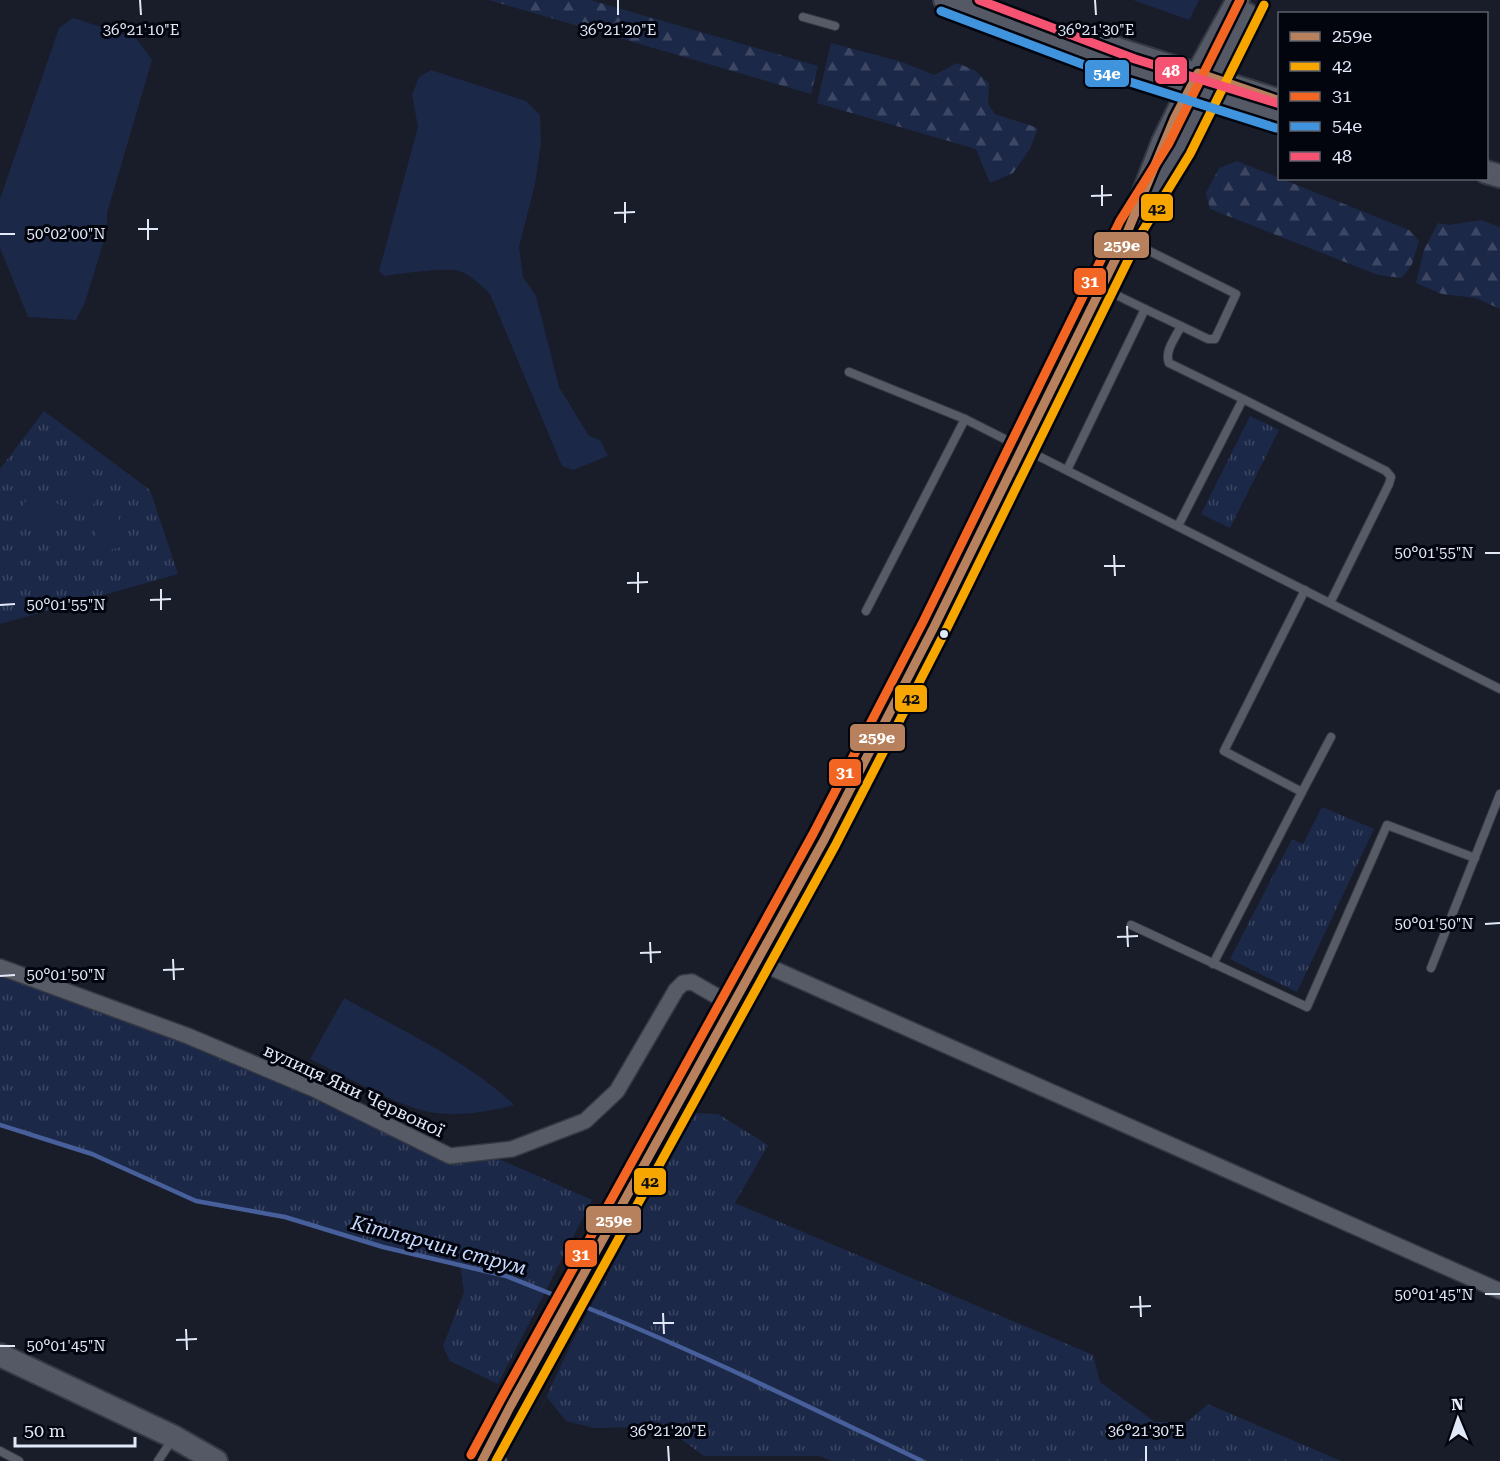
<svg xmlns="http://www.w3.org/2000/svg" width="1500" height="1461" viewBox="0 0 1500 1461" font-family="'Roboto Serif',serif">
<defs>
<pattern id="grass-tufts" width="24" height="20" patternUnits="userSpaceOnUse" patternTransform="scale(1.5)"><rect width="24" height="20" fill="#1c2848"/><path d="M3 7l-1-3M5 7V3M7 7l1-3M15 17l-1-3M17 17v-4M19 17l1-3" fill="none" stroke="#3d4763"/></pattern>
<pattern id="forest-firs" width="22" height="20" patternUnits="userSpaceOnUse" patternTransform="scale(1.5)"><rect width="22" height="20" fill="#1c2848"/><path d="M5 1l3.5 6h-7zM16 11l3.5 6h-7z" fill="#3d4763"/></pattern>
</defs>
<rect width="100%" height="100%" fill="#181d29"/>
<g fill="url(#grass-tufts)">
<polygon points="44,411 150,490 178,574 0,624 0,469"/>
<polygon points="1250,416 1279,430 1230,528 1201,514"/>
<polygon points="1322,807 1374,829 1297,992 1230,959 1292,839 1303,844"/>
<polygon points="0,967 188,1036 450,1156 483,1152 592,1200 498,1384 450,1361 443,1346 464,1292 460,1264 384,1247 285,1217 196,1200 93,1154 0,1125"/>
<polygon points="693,1113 718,1114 768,1145 735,1203 1093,1355 1100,1382 1155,1422 1187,1422 1208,1404 1341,1461 832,1461 819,1456 704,1456 670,1431 642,1427 594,1428 566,1421 547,1397 534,1423 572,1342"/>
</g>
<g fill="url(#forest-firs)">
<polygon points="489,0 590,0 818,66 811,94"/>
<polygon points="831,43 902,62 934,75 957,63 974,70 989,83 988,104 995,114 1038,128 1030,149 1013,173 990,183 976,149 817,103"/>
<polygon points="1237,161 1409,230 1419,241 1412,264 1402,278 1378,275 1210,209 1206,193 1219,168"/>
<polygon points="1481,220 1500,227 1500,309 1476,298 1442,294 1416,283 1424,250 1438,223 1449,225"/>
</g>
<g fill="#1c2848">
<polygon points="1133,0 1199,0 1189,20"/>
<polygon points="73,18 136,38 152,60 107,213 107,231 85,302 76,320 28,317 0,248 0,199 59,28"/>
<path d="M431,70L526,101L540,115L541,143L535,184L519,247L523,277L536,296L559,387L589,436L600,440L608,456L573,470L562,466L490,294C481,285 471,275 459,271C446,267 399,274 384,276L379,271L418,127L412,95L419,77Z"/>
<polygon points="72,463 106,481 90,511 56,493"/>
<polygon points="33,489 65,508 52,528 21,509"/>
<polygon points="116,509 126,546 100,552 91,515"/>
<path d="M344,998C398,1028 471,1063 514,1105C488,1112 462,1116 435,1113C399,1108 344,1075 310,1059Z"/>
</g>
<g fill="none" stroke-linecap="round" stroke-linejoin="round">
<g stroke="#475f9a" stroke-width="4.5">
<polyline points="0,1125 92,1154 196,1201 285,1217 383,1247 506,1276 564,1299"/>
<path d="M575,1303C693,1349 807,1406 922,1461"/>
</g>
<defs>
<g id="lane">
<polyline points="803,17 835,26"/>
<polyline points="1127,240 1236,294 1215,339 1208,339 1181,326"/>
<path d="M1145,309L1181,326C1176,337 1164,351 1169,363L1243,399L1178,526"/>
<polyline points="849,372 965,419 1500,689"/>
<polyline points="1243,399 1386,471 1391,477 1389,484 1330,603"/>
<polyline points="1067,470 1145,309 1102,288"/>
<polyline points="866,611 965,419"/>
<polyline points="1302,792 1331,737"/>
<polyline points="1131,925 1307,1007 1387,825 1475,858"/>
<polyline points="1213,964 1302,792 1224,751 1305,590"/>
<polyline points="1431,968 1500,794"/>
<polyline points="493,1448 503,1461"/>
<polyline points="0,1451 19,1461"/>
<polyline points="158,1461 172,1440"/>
</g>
<g id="street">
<polyline points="756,961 1500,1291"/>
<polyline points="0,967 188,1036 314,1089 450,1156 512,1149 585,1121 617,1091 676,990 683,983 692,982 732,1005"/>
</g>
<g id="secondary">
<polyline points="945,0 1131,70 1280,117"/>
<polyline points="1095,42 1280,101"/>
<polyline points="1486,172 1500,176"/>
<polyline points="1157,184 1179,149 1246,14"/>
<polyline points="0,1355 174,1437 216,1461"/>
<polyline points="482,1461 510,1407 824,840 934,627 1038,418 1131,226 1163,142 1189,89 1238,0"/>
</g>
</defs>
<use href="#lane" stroke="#353943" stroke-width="10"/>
<use href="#street" stroke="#353943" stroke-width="18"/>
<use href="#secondary" stroke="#353943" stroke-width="26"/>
<use href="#lane" stroke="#575b65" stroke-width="8"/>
<use href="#street" stroke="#575b65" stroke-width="15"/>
<use href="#secondary" stroke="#545965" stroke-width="22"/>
<defs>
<polyline id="bus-1" points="482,1461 510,1407 824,840 934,627 1119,252 1175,117 1198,73 1280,101"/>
<polyline id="bus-2" points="496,1461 835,846 945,632 1142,232 1190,154 1264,5"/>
<polyline id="bus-3" points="471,1455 500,1401 813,834 923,622 1120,221 1169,143 1240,0"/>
<polyline id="bus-4" points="941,11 1127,81 1276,128"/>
<polyline id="bus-5" points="979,0 1135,59 1280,104"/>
</defs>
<use href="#bus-1" stroke="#03050e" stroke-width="14"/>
<use href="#bus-2" stroke="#03050e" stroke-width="14"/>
<use href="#bus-3" stroke="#03050e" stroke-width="14"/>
<use href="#bus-4" stroke="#03050e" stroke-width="14"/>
<use href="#bus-5" stroke="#03050e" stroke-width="14"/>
<use href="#bus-1" stroke="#b6815c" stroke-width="9"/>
<use href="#bus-2" stroke="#f7a600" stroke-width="9"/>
<use href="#bus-3" stroke="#f26522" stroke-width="9"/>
<use href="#bus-4" stroke="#4094de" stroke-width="9"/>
<use href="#bus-5" stroke="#f65372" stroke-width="9"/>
</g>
<path fill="none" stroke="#e1e8f8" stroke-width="2" d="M140,0L141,15M618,0V15M1095,0L1096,15M1102,185V206M1091,196L1112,195M625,202V223M614,213L635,212M148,219V240M138,229H158M0,234H15M1485,553H1500M1114,555L1115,576M1104,566H1125M638,572V593M627,583L648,582M161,589V610M150,600L171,599M0,605L15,604M1485,924L1500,923M1127,926L1128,947M1117,937L1138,936M650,942L651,963M640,953L661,952M173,959L174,980M163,970L184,969M0,976L15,975M1485,1294H1500M1140,1296L1141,1317M1130,1307L1151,1306M663,1313L664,1334M653,1323H674M186,1329L187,1350M176,1340L197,1339M0,1346H15M668,1446L669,1461M1146,1446V1461"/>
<circle fill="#e1e8f8" stroke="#03050e" stroke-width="2" cx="944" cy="634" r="5"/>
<g text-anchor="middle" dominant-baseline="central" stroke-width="6" stroke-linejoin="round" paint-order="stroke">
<g font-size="18" fill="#e1e8f8" stroke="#03050e">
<text transform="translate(354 1090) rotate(25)">вулиця Яни Червоної</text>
</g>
<g font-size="20" font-style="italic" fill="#c9daff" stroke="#03050e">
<text transform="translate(439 1245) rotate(15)">Кітлярчин струм</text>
</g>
</g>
<g font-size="15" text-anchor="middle" fill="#e1e8f8" stroke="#03050e" stroke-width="6" stroke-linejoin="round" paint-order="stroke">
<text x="141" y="35">36°21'10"E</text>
<text x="618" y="35">36°21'20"E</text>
<text x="1096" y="35">36°21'30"E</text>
<text x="66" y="239">50°02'00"N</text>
<text x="1434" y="558">50°01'55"N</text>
<text x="66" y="610">50°01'55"N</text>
<text x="1434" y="929">50°01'50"N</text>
<text x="66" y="980">50°01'50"N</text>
<text x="1434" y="1300">50°01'45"N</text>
<text x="66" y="1351">50°01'45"N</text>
<text x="668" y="1436">36°21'20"E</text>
<text x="1146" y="1436">36°21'30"E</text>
</g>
<g stroke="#03050e" stroke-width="2">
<rect x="1154" y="56" width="34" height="29" rx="6" fill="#f65372"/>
<rect x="1084" y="59" width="46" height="29" rx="6" fill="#4094de"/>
<rect x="1140" y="193" width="34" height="29" rx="6" fill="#f7a600"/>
<rect x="1093" y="231" width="57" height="28" rx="6" fill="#b6815c"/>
<rect x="1073" y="267" width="34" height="29" rx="6" fill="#f26522"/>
<rect x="894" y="684" width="34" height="29" rx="6" fill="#f7a600"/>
<rect x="849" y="723" width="57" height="29" rx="6" fill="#b6815c"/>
<rect x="828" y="758" width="34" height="29" rx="6" fill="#f26522"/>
<rect x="633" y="1167" width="34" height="29" rx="6" fill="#f7a600"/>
<rect x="585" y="1205" width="57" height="29" rx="6" fill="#b6815c"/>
<rect x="564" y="1239" width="34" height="29" rx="6" fill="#f26522"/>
</g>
<g font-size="16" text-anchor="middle" font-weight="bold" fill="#fff">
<text x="1171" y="76">48</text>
<text x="1107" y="79">54е</text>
<text x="1122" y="251">259е</text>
<text x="1090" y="287">31</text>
<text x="877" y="743">259е</text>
<text x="845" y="778">31</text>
<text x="614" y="1226">259е</text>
<text x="581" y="1260">31</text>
</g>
<g font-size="16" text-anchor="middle" font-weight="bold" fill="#111">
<text x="1157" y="214">42</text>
<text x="911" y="704">42</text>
<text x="650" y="1187">42</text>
</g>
<rect x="1278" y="12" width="210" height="168" fill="#03050e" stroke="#5c606c" stroke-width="1.5"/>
<rect x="1290" y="32" width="30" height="9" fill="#b6815c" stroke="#5c606c" stroke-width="1.5"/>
<text x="1332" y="42" font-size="18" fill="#e1e8f8">259е</text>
<rect x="1290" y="62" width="30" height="9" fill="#f7a600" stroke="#5c606c" stroke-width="1.5"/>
<text x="1332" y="72" font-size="18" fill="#e1e8f8">42</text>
<rect x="1290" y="92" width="30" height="9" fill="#f26522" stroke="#5c606c" stroke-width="1.5"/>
<text x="1332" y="102" font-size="18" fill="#e1e8f8">31</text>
<rect x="1290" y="122" width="30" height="9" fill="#4094de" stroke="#5c606c" stroke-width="1.5"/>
<text x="1332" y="132" font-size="18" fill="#e1e8f8">54е</text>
<rect x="1290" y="152" width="30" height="9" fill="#f65372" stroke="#5c606c" stroke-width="1.5"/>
<text x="1332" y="162" font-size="18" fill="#e1e8f8">48</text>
<g transform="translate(1458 1419) rotate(358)" stroke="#03050e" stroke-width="4.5" paint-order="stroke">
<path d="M0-4.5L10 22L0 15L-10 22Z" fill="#e1e8f8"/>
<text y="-9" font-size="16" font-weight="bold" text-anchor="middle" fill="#e1e8f8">N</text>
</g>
<path d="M15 1437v9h120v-9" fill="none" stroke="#e1e8f8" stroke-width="3"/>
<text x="24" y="1437" font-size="18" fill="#e1e8f8" stroke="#03050e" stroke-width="4.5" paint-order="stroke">50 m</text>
</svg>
